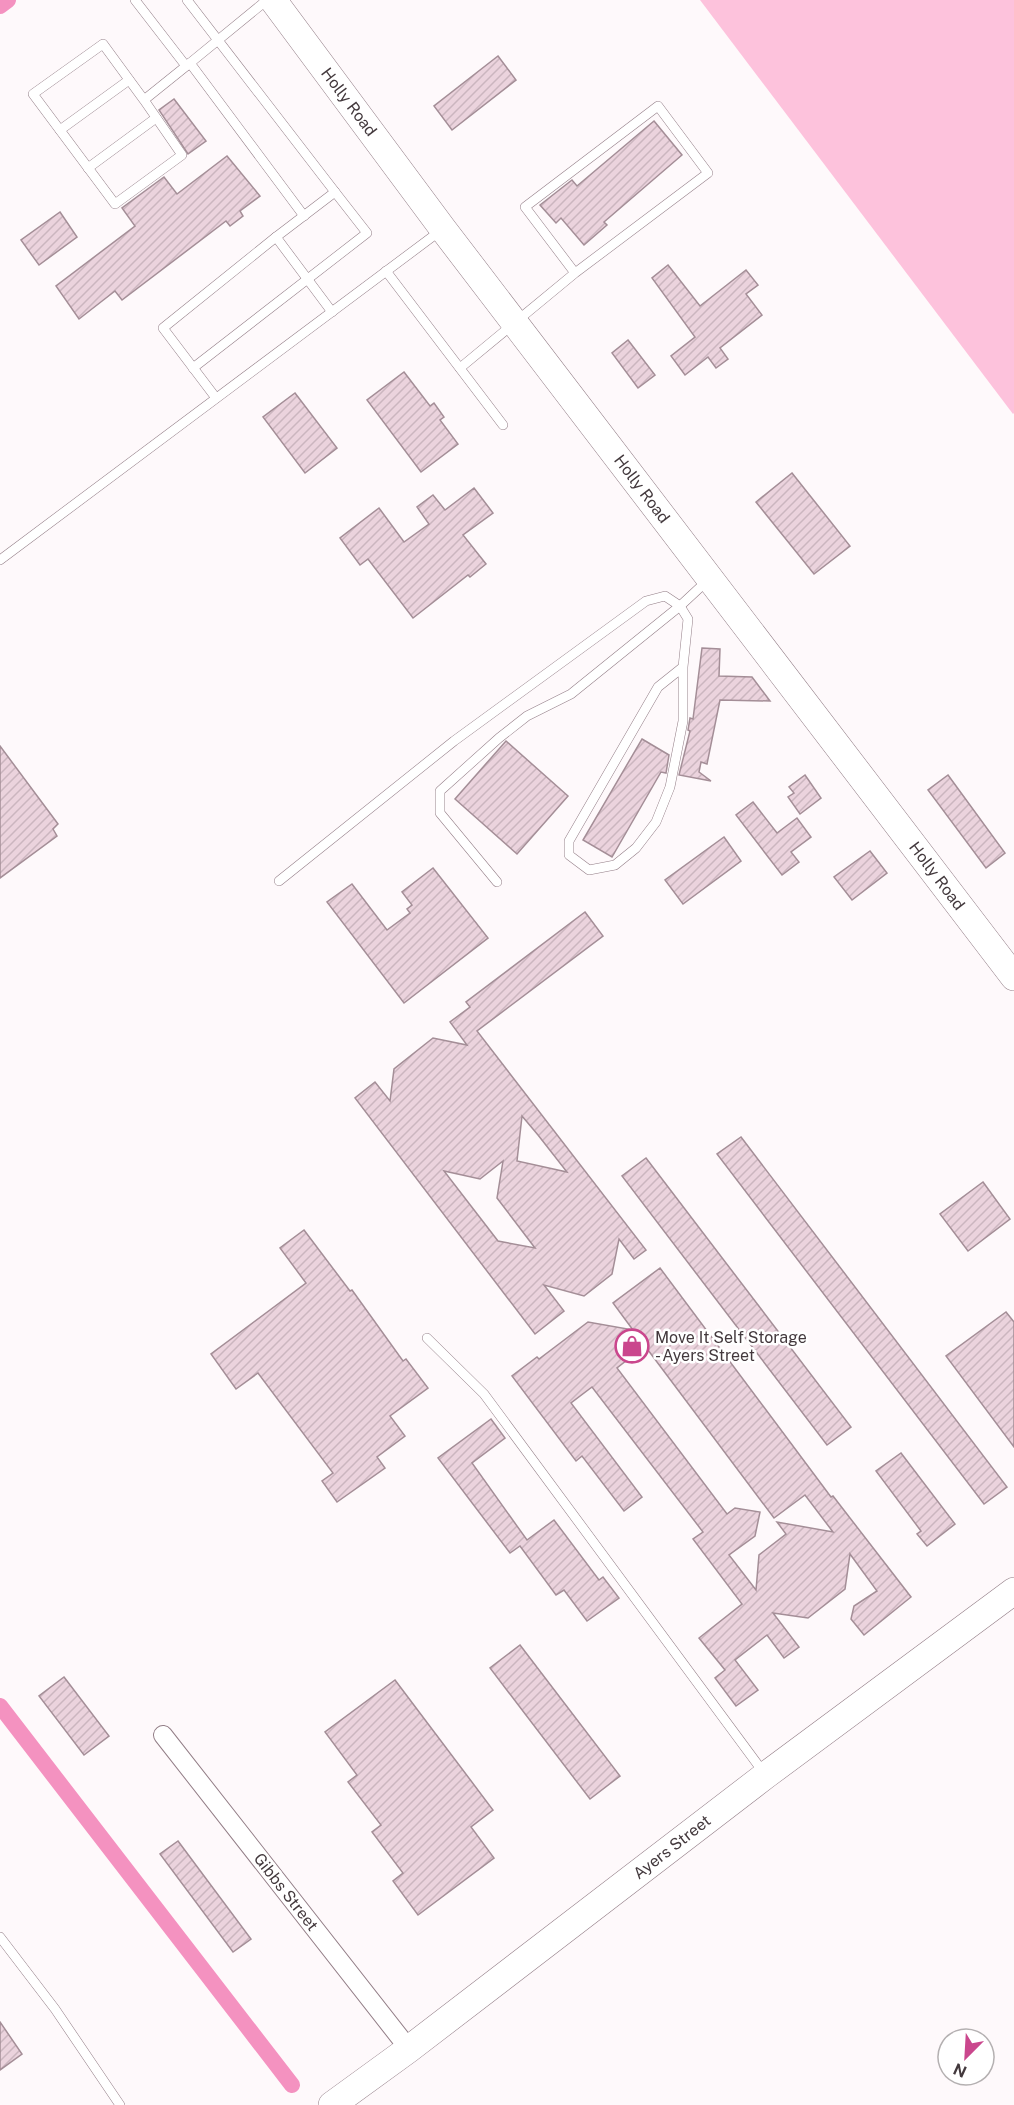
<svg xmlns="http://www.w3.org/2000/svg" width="1014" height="2105" viewBox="0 0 1014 2105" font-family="'Public Sans',sans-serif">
<defs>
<pattern id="building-hatch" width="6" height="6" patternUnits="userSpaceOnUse" patternTransform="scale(1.5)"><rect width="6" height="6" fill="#ebd3dd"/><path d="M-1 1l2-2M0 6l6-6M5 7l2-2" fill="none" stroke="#cbb6bf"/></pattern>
</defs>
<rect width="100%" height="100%" fill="#fef9fb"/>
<polygon fill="#fdc2dc" points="700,0 1014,0 1014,413 1013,414"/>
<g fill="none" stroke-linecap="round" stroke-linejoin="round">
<g stroke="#f492c0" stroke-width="16">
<polyline points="0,6 8,0"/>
<polyline points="0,1706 292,2085"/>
</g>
</g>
<g fill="url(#building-hatch)" stroke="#a48e97" stroke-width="1.5" fill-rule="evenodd">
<polygon points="498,56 516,80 452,130 434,106"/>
<polygon points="174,99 206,141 188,154 159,110"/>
<polygon points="654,121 682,155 604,222 607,225 584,245 561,218 556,223 540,205 572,180 577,186"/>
<polygon points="227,156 260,196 240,211 243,216 230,226 226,221 122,300 115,291 79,319 56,286 135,226 122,208 164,177 177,194"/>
<polygon points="60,212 77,237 39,265 21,240"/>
<polygon points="668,265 700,306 746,270 758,285 746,294 762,315 720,348 728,359 716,368 708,357 685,375 671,356 695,337 652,278"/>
<polygon points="628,340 655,375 638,388 612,353"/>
<polygon points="404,372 430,406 434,403 444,417 440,420 458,444 421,472 367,400"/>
<polygon points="295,393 337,448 305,473 263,417"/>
<polygon points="792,473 850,546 814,574 756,502"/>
<polygon points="474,488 493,513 463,535 486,564 470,577 468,575 413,618 368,559 360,565 340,538 379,508 404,542 429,524 417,507 433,495 445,510"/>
<polygon points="702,648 720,649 719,676 752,677 770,701 720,700 707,764 701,762 699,772 711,781 679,775 690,731 688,730 690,718 693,719"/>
<polygon points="642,739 669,755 666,773 661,772 612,857 583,840"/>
<polygon points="506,741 568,796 517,854 455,799"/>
<polygon points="0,746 58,824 53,829 57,836 0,878"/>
<polygon points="805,775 821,798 800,814 788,797 794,793 789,787"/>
<polygon points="948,775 1005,853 986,868 928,790"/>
<polygon points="753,802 777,833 797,818 811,837 791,852 799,862 782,875 736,815"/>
<polygon points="724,837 741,861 683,904 665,880"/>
<polygon points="870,851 887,873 852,900 834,877"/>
<polygon points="433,868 488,938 404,1003 327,902 352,884 387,930 410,913 407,909 412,905 402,892"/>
<path d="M585,912L603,936L477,1031L646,1250L634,1259L619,1239L612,1274L584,1296L544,1285L564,1311L535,1334L355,1098L375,1082L390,1101L394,1069L433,1038L467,1045L450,1022L470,1007L466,1002ZM522,1116L538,1135L567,1172L517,1161ZM503,1161L497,1198L535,1248L498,1241L444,1171L480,1179Z"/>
<polygon points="741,1137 1007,1487 984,1504 717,1154"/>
<polygon points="646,1158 851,1427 827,1445 622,1176"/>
<polygon points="983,1182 1010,1219 968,1251 940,1214"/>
<polygon points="304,1230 350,1291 352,1290 403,1361 406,1359 428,1388 390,1416 405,1436 377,1457 385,1468 337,1502 322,1481 333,1473 258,1373 236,1389 211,1354 306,1283 280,1248"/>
<path d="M660,1268L831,1497L833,1496L911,1597L864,1635L851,1619L854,1606L877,1591L850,1554L845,1589L808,1618L773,1613L799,1647L784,1658L767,1635L735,1660L758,1690L736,1706L715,1678L725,1670L699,1638L742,1604L693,1539L703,1532L592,1387L571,1403L642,1497L624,1511L582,1456L576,1461L512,1376L537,1357L539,1359L588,1322L633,1330L613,1303ZM645,1346L774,1518L805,1495L833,1532L777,1522L786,1534L759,1555L756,1590L729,1555L755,1536L760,1512L735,1508L727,1514L617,1368Z"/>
<polygon points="1006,1312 1014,1322 1014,1447 946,1356"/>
<polygon points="491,1419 505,1438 472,1463 527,1540 554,1520 599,1580 603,1577 619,1598 587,1621 564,1590 556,1595 520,1546 510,1553 438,1458"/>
<polygon points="901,1453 955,1524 927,1546 917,1534 921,1531 876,1471"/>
<polygon points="520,1645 620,1776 590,1799 490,1668"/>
<polygon points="64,1677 109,1736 84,1755 39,1696"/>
<polygon points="395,1680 493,1810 471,1827 494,1858 418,1915 393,1881 403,1873 372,1832 381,1825 348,1782 357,1775 325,1732"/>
<polygon points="178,1841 251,1939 233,1952 160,1854"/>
<polygon points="0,2022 22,2054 0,2070"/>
</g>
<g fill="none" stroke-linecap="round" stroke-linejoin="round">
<defs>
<g id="service">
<polyline points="135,0 186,66"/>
<polyline points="187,0 335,192"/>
<polyline points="267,0 190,63 304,216"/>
<polyline points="144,100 103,44 33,94 115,204 182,155 144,100 190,63"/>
<polyline points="60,130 129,80"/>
<polyline points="88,168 156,118"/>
<polyline points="386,271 503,425"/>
<polyline points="193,368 367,233 335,192 276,237"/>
<polyline points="460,368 575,273 708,173 658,106 525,207 575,273"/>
<polyline points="216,398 163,328 276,237 332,312"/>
<polyline points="0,560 440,231"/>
<polyline points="279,881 454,741 646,601 665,596 680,606 688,619 683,667 683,721 670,787 656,822 636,848 615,865 589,870 569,855 569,841 658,687 683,667"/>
<polyline points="497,882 440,813 440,791 499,738 527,716 571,694 680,606 708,580"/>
<polyline points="427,1338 484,1394 764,1773"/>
<polyline points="0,1937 55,2009 120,2105"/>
</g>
<polyline id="minor" points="163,1735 409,2049"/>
<g id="secondary">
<polyline points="273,0 443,229 1014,977"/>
<polyline points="332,2105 409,2049 766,1775 1014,1591"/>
</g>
</defs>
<use href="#service" stroke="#937e87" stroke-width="10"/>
<use href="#minor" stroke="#937e87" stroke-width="20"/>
<use href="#secondary" stroke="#937e87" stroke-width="28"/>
<use href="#service" stroke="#fff" stroke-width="9"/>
<use href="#minor" stroke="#fff" stroke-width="18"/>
<use href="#secondary" stroke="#fff" stroke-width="27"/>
</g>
<defs>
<symbol id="shop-ring" viewBox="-11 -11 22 22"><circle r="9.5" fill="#fff" stroke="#ca478d" stroke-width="1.5"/><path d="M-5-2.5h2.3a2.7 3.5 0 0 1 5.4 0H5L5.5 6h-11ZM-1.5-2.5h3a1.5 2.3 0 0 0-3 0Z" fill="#ca478d"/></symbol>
</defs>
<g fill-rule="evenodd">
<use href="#shop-ring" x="613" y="1327" width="38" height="38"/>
</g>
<g text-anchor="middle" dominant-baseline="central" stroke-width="5" stroke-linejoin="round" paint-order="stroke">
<g font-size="16" fill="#43393d" stroke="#fff">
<text transform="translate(349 102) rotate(53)">Holly Road</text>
<text transform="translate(642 489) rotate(53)">Holly Road</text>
<text transform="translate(937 876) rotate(53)">Holly Road</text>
<text transform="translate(672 1847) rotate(-38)">Ayers Street</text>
<text transform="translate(286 1892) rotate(52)">Gibbs Street</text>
</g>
<g font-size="16" fill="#43393d" stroke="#fff" text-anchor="start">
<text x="655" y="1337">Move It Self Storage<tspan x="655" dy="18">- Ayers Street</tspan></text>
</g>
</g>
<g transform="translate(966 2057) rotate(204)"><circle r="28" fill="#ffffff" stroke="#b4b0b1" stroke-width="1.5"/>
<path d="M0-4.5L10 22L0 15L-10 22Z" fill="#ca478d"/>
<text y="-9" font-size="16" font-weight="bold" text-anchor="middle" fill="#43393d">N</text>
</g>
</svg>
